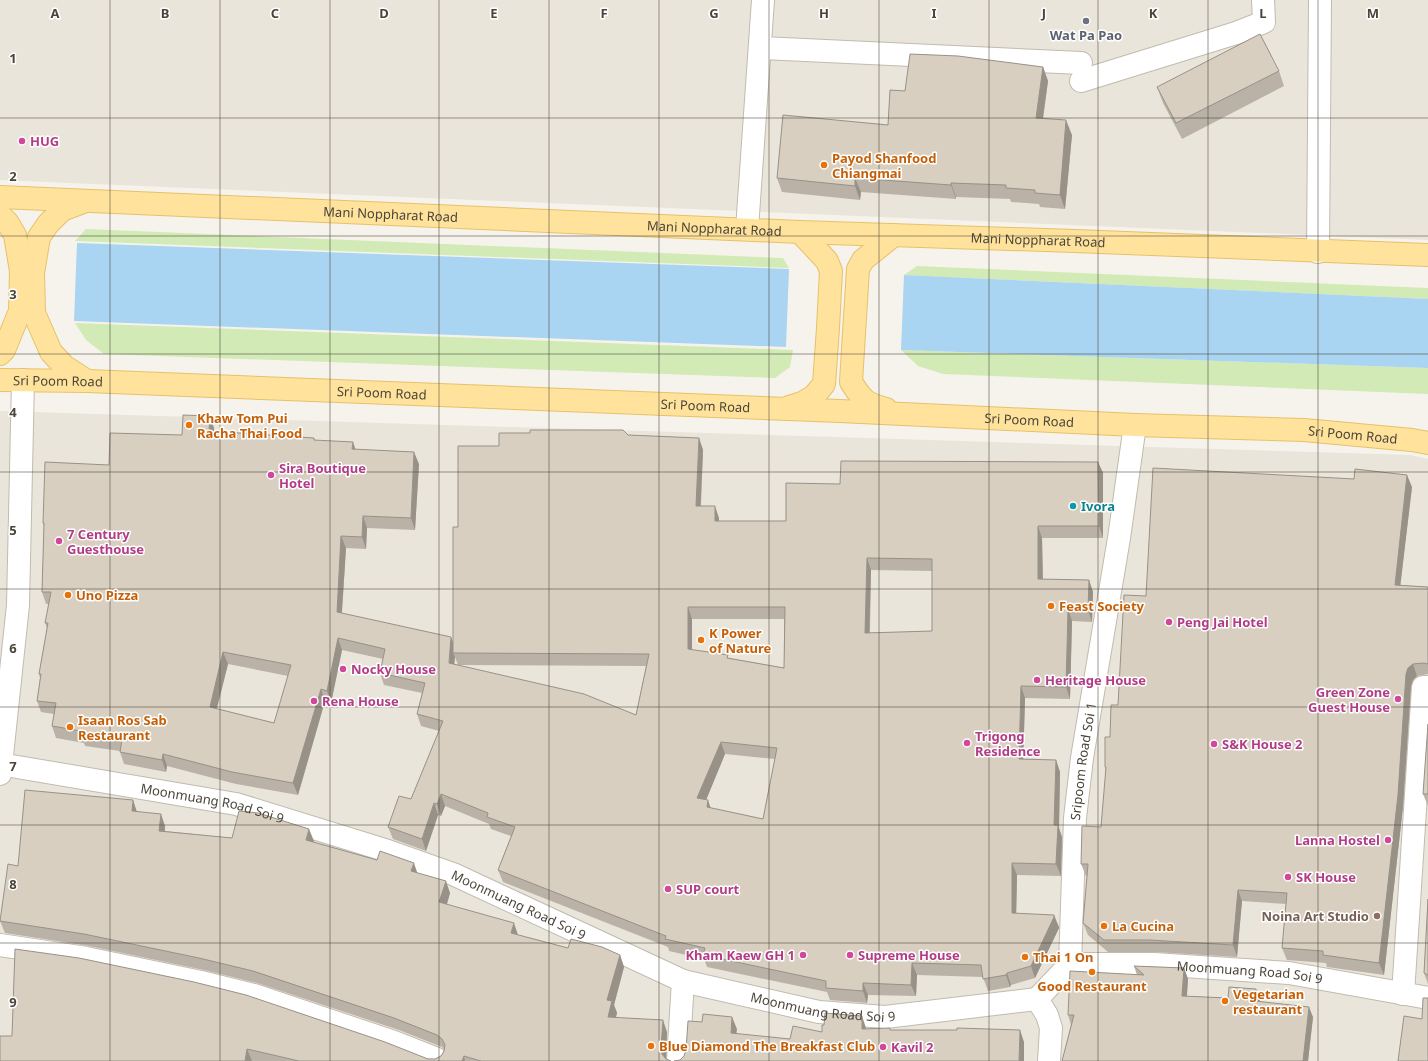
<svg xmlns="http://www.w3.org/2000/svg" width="1428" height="1061" viewBox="0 0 1428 1061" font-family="'Noto Sans',sans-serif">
<rect width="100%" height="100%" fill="#f6f3ec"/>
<g fill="#eae5da">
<polygon points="0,0 1428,0 1428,240 0,180"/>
<polygon points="0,411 1410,455 1428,459 1428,1061 0,1061"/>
</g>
<g fill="#d2eab5">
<polygon points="86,229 783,258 789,268 75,241"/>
<polygon points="917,266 1428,288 1428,299 904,275"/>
<polygon points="75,323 793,350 790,367 775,378 104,354 86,340"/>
<polygon points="901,350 1428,368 1428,394 943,374 918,366"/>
</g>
<g fill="#a9d4f2">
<polygon points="77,243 789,269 786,347 74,321"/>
<polygon points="904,275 1428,299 1428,368 901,350"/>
</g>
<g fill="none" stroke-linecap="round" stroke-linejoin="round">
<defs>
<g id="minor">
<polyline points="760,48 1081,63"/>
<polyline points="1081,81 1236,33 1264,22 1263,0"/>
<polyline points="747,229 763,0"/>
<polyline points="1318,252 1320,0"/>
<path id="s1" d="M0,764L236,804L388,851L453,874L683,981L819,1012L885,1017L1037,999"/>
<polyline points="0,774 18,605 23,380"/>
<polyline points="0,945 86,958 201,982 254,995 394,1042 437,1059"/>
<path id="s2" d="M1070,964H1154L1289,973L1428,998"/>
<polyline points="1403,994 1423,687 1428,687"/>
<polyline points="678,1061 683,981"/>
<path id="s3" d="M1049,1061L1051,1028L1047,1015L1037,999L1070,964L1075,818L1082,758L1119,538L1135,425"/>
</g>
<g id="major">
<path id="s4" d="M0,197L800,232L1075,241L1428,255"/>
<polyline points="83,202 62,210 48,224 39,237 33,273 34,313 51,352 64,366 87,381"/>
<polyline points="0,215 7,222 15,235 21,271 20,311 4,350 0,354"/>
<path id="s5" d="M0,380L87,381L840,411L1135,425L1304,430L1412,440L1428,443"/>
<polyline points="789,407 802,403 814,396 824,384 828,328 831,271 827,261 800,232"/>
<path d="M886,409C865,403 863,401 851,382L858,269L863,260L894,235"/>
</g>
</defs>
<use href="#minor" stroke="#c2bbae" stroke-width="24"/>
<use href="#major" stroke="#e6c16a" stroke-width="24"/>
<use href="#minor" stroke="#fff" stroke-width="22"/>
<use href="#major" stroke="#ffe39c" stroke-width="22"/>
</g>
<g fill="#bab2a6" fill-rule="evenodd">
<polygon points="1043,67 1048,81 1043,119 1072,135 1065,209 1040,207 1039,204 1011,202 1010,199 956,197 956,199 861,192 860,200 782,192 777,178 888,125 905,91"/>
<polygon points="1279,71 1284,86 1182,139 1163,103 1157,87"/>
<path d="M214,428V432L314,438L315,440L419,464L415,530L367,528L366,549L346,548L342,613L453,643L458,527L499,446L628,435L699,438L703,450L701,506L719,518V521H786L840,484L1098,462L1103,473V538H1042L1043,579L1089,580L1093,592L1092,622L1072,621L1070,699L1025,698L1023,759L1056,760L1060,772L1059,828L1062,837L1061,876L1017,875L1016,913L1059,927V928L1035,978L1011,985L1010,987L988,991L983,977L917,975L916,996L868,995L867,1003L830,1000L827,992L707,967L704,959L669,951L668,947L503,882L498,870L511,836L491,829L489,824L445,806L441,816L438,815L426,851L393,839L388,827L411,799L439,731L421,726L417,714L422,693L384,685L380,673L383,659L342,650L331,703L325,701L298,795L236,784L167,766L166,772L124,764L120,752V751L85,746L84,743L56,738L52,726L54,714L41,712L37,701L40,678L39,674L47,628L45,623L49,604H46L42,592L44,527L43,523L109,465L182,435ZM871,570L932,571V631L870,633ZM692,619H784V668L729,658L692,650ZM455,657L458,665L646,666L636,715L454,665ZM228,664L288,676L274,723L217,709ZM725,754L775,759L763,819L711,808L706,800Z"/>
<polygon points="1412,487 1400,585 1428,587 1428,674 1417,676 1413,680 1411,686 1403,807 1384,975 1327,967 1326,963 1287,960 1282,948 1286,904 1242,901 1237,957 1155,952 1108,952 1088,935 1083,923 1087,876 1086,876 1081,864 1101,827 1106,770 1105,767 1110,737 1146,596"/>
<polygon points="1428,724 1428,806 1423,794"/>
<polygon points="133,800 136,811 165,826 165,831 232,838 314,841 314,842 418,873 450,893 447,904 518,935 568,948 620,955 624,967 614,1005 617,1013 616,1018 667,1032 666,1058 666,1059 671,1061 253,1061 0,1036 435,1059 441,1056 444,1051 444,1049 442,1047 399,1030 257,983 204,970 89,946 5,933 0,921 18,866"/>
<polygon points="1428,899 1428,984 1424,973"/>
<polygon points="1134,966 1184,968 1188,979 1187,996 1260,1000 1260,1001 1313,1017 1308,1061 1062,1061 1071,1025 1068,1015 1137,975"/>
</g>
<g fill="#979187">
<polygon points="1043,67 1048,81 1041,132 1036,118"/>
<polygon points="1066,120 1072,135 1065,209 1060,195"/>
<polygon points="855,178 861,192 860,200 855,186"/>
<polygon points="951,183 956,197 956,199 951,185"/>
<polygon points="210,416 214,428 214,443 209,431"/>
<polygon points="699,438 703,450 700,517 696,506"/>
<polygon points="353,442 357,454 352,449"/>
<polygon points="414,452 419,464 415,530 411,518"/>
<polygon points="1098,462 1103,473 1103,538 1099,526"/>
<polygon points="1407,475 1412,487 1399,597 1395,585"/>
<polygon points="715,506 719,518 719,533 715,521"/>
<polygon points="363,516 367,528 366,549 362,537"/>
<polygon points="1038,526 1042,538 1043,591 1038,579"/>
<polygon points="341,536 346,548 341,624 337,612"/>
<polygon points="867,558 871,570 869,645 865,633"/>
<polygon points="1089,580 1093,592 1092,622 1088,610"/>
<polygon points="688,607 692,619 692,661 688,649"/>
<polygon points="1068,609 1072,621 1070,699 1066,687"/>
<polygon points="451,637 456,649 453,653 455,657 453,675 449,663"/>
<polygon points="338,638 342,650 331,703 327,691"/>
<polygon points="223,652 228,664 214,719 210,707"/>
<polygon points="1413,664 1417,676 1413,680 1411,686 1403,807 1384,975 1379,963 1406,674 1408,668"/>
<polygon points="1021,686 1025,698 1023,771 1019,759"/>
<polygon points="321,689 325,701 298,795 293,783"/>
<polygon points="721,742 725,754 702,810 697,798"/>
<polygon points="163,754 167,766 166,772 162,760"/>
<polygon points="1056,760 1060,772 1059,828 1062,837 1061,876 1056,864 1054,825"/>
<polygon points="441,794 445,806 441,816 437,804"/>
<polygon points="133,800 137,812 132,811"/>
<polygon points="708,800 712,812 707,807"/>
<polygon points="434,803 438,815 426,851 422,839"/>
<polygon points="161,814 165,826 164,843 159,831"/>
<polygon points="309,829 314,841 310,852 306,840"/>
<polygon points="414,863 418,875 411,871"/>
<polygon points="1012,863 1017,875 1016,924 1012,913"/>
<polygon points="446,881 450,893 444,914 439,902"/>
<polygon points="1238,890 1242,901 1237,957 1233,945"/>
<polygon points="1054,915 1059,927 1059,928 1035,978 1031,966"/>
<polygon points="514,923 518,935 515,945 511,933"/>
<polygon points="620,955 624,967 614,1005 617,1013 612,1029 608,1017 607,1000"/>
<polygon points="912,963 917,975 916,996 911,985"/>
<polygon points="1184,968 1188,979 1186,1006 1182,996"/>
<polygon points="1007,973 1011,985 1010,987 1006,975"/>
<polygon points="863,983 868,995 867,1003 863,991"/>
<polygon points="1256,989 1260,1000 1259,1011 1255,1001"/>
<polygon points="1309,1007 1313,1017 1308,1061 1303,1061"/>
<polygon points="862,1016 866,1028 866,1041 862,1029"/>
<polygon points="732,1017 737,1029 735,1045 731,1033"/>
<polygon points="663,1020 667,1032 666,1061 662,1054 661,1048"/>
<polygon points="1020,1030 1024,1042 1024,1061 1019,1061"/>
<polygon points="247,1049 252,1061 245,1061"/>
<polygon points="464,1056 465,1061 462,1061"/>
</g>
<g fill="#d8cfc1" stroke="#979187" fill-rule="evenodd">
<polygon points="1260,34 1279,71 1176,123 1157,87"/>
<polygon points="910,54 958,56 1043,67 1036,118 1066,120 1060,195 1035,193 1035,190 1006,188 1006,185 951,183 951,185 855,178 855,186 777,178 783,115 888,125 890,90 905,91"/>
<path d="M183,415L210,416L209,431L314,438V440L353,442L352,449L414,452L411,518L363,516L362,537L341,536L337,612L451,637L449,663L584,694L636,715L649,654L453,653V527H458V446H499V433H530V430H623L628,435L699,438L696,506H715V521H786V483L840,484L841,461L1098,462L1099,526H1038V579L1089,580L1088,610L1068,609L1066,687L1021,686L1019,759L1056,760L1054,825H1058L1056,864L1012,863V913L1054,915V917L1031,966L1007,973L1006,975L983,979L981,965L912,963L911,985L863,983V991L826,988V981L703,955L705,948L665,939L666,936L498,870L515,827L487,817L488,813L441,794L437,804L434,803L422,839L388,827L399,796L411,799L443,721L417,714L425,683L380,673L385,649L338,638L327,691L321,689L293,783L232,772L163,754L162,760L120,752L122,740L81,734V731L52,726L56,703L37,701L41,674H39L48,623H45L51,592H42L44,523H43L45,462L109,465L110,433L182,435ZM867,558L932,559V631L865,633ZM688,607H785L784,668L727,658L728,655L688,649ZM223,652L291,665L274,723L210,707ZM721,742L777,748L763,819L707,807L708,800L697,798Z"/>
<polygon points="1153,468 1354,479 1355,469 1407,475 1395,585 1428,587 1428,664 1424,663 1413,664 1408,668 1406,674 1398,795 1379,963 1323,955 1323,951 1282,948 1287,893 1238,890 1233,945 1150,940 1104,940 1083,923 1088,864 1081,864 1082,826 1101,827 1106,767 1105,767 1105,737 1110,737 1111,705 1118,705 1124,595 1146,596"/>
<polygon points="1428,724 1428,794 1423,794"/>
<polygon points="25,790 133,800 132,811 161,814 159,831 232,838 239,811 258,813 309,829 306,840 377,860 380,851 414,863 411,871 446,881 439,902 514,923 511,933 568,948 571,939 602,947 620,955 607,1000 612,1001 608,1017 663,1020 661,1048 662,1054 666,1059 671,1061 481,1061 464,1056 462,1061 299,1061 247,1049 245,1061 0,1061 0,1036 12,1036 15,949 79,958 194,982 246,995 385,1042 428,1059 435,1059 441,1056 444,1051 445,1045 442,1039 437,1035 394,1018 253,971 199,958 84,934 0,921 8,864 18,866"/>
<polygon points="1428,899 1428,975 1424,973"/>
<polygon points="1134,966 1184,968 1182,996 1228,998 1229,987 1256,989 1255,1001 1309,1007 1303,1061 1062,1061 1074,1015 1068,1015 1070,971 1144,975"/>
<polygon points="1423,998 1428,998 1428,1061 1398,1061 1404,1016 1422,1019"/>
<polygon points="825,1013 862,1016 862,1029 890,1028 890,1030 957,1030 957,1028 1020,1030 1019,1061 674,1061 680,1060 684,1056 686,1050 688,1021 702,1022 703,1014 732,1017 731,1033 790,1039 793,1026 822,1032 822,1025 824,1025"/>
</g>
<path fill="none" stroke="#4b4439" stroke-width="1" stroke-opacity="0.55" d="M110,0V1061M220,0V1061M330,0V1061M439,0V1061M549,0V1061M659,0V1061M769,0V1061M879,0V1061M989,0V1061M1098,0V1061M1208,0V1061M1318,0V1061M0,118H1428M0,236H1428M0,354H1428M0,472H1428M0,589H1428M0,707H1428M0,825H1428M0,943H1428"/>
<circle fill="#6b7280" stroke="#fff" stroke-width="1.5" cx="1086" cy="21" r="4"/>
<g fill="#d1479c" stroke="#fff" stroke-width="1.5">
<circle cx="22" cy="141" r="4"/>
<circle cx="271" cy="475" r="4"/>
<circle cx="59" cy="541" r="4"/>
<circle cx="1169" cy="622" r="4"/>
<circle cx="343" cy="669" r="4"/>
<circle cx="1037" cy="680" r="4"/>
<circle cx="1398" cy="699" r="4"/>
<circle cx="314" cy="701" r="4"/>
<circle cx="967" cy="743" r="4"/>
<circle cx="1214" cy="744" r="4"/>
<circle cx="1388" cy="840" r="4"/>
<circle cx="1288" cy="877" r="4"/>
<circle cx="668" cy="889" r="4"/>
<circle cx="803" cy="955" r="4"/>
<circle cx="850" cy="955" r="4"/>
<circle cx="883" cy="1047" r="4"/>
</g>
<g fill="#e8710a" stroke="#fff" stroke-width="1.5">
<circle cx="824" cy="165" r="4"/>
<circle cx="189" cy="425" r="4"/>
<circle cx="68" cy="595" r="4"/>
<circle cx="1051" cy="606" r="4"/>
<circle cx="701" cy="640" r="4"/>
<circle cx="70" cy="727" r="4"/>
<circle cx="1104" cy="926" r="4"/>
<circle cx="1025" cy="957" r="4"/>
<circle cx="1092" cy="972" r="4"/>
<circle cx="1225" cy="1001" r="4"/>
<circle cx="651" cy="1046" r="4"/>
</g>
<circle fill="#0f9aa8" stroke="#fff" stroke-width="1.5" cx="1073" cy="506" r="4"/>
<circle fill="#8d6e63" stroke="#fff" stroke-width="1.5" cx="1377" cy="916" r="4"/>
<g text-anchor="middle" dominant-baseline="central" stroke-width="3" stroke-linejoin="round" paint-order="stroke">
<g font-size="13" font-weight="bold" fill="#5b616d" stroke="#fff">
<text x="1086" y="35">Wat Pa Pao</text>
</g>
<g font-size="13" font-weight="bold" fill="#b23c85" stroke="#fff" text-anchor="start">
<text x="30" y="141">HUG</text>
<text x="279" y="468">Sira Boutique<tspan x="279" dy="15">Hotel</tspan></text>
<text x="67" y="534">7 Century<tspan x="67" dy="15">Guesthouse</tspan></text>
<text x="1177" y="622">Peng Jai Hotel</text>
<text x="351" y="669">Nocky House</text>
<text x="1045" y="680">Heritage House</text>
<text x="1390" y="692" text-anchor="end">Green Zone<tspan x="1390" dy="15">Guest House</tspan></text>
<text x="322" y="701">Rena House</text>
<text x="975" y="736">Trigong<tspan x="975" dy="15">Residence</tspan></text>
<text x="1222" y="744">S&amp;K House 2</text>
<text x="1380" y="840" text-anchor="end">Lanna Hostel</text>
<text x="1296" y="877">SK House</text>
<text x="676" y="889">SUP court</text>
<text x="795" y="955" text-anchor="end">Kham Kaew GH 1</text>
<text x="858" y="955">Supreme House</text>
<text x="891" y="1047">Kavil 2</text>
</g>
<g font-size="13" font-weight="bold" fill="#c56008" stroke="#fff" text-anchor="start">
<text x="832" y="158">Payod Shanfood<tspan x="832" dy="15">Chiangmai</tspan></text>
<text x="197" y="418">Khaw Tom Pui<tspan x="197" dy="15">Racha Thai Food</tspan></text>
<text x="76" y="595">Uno Pizza</text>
<text x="1059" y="606">Feast Society</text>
<text x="709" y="633">K Power<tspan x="709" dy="15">of Nature</tspan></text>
<text x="78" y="720">Isaan Ros Sab<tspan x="78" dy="15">Restaurant</tspan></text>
<text x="1112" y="926">La Cucina</text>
<text x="1033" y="957">Thai 1 On</text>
<text x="1092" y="986" text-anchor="middle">Good Restaurant</text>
<text x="1233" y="994">Vegetarian<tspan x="1233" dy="15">restaurant</tspan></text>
<text x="659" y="1046">Blue Diamond The Breakfast Club</text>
</g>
<g font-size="13" fill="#4b4439" stroke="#fff">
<text stroke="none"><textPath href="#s4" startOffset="391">Mani Noppharat Road</textPath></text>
<text stroke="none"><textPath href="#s4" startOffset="715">Mani Noppharat Road</textPath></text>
<text stroke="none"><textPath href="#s4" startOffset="1039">Mani Noppharat Road</textPath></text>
<text stroke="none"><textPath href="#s5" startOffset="58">Sri Poom Road</textPath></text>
<text stroke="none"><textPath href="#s5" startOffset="382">Sri Poom Road</textPath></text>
<text stroke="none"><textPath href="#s5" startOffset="706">Sri Poom Road</textPath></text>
<text stroke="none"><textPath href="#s5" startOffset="1030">Sri Poom Road</textPath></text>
<text stroke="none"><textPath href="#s5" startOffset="1354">Sri Poom Road</textPath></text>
<text stroke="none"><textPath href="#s3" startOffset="317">Sripoom Road Soi 1</textPath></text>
<text stroke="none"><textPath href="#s1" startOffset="216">Moonmuang Road Soi 9</textPath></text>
<text stroke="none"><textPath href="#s1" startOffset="540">Moonmuang Road Soi 9</textPath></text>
<text stroke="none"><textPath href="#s2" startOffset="180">Moonmuang Road Soi 9</textPath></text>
<text stroke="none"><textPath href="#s1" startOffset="864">Moonmuang Road Soi 9</textPath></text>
</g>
<g font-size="13" font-weight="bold" fill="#0d838f" stroke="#fff" text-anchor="start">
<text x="1081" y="506">Ivora</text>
</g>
<g font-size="13" font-weight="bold" fill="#785e54" stroke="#fff" text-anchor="end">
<text x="1369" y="916">Noina Art Studio</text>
</g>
</g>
<g font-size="13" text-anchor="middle" font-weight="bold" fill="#4b4439" stroke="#fff" stroke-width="3" stroke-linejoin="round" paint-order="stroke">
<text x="55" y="18">A</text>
<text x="165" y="18">B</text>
<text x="275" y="18">C</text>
<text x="384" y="18">D</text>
<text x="494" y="18">E</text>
<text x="604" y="18">F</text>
<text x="714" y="18">G</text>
<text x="824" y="18">H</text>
<text x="934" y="18">I</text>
<text x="1044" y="18">J</text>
<text x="1153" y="18">K</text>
<text x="1263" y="18">L</text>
<text x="1373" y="18">M</text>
<text x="13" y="63">1</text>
<text x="13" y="181">2</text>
<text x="13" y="299">3</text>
<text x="13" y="417">4</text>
<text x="13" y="535">5</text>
<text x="13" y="653">6</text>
<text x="13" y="771">7</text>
<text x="13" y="889">8</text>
<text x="13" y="1007">9</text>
</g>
</svg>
